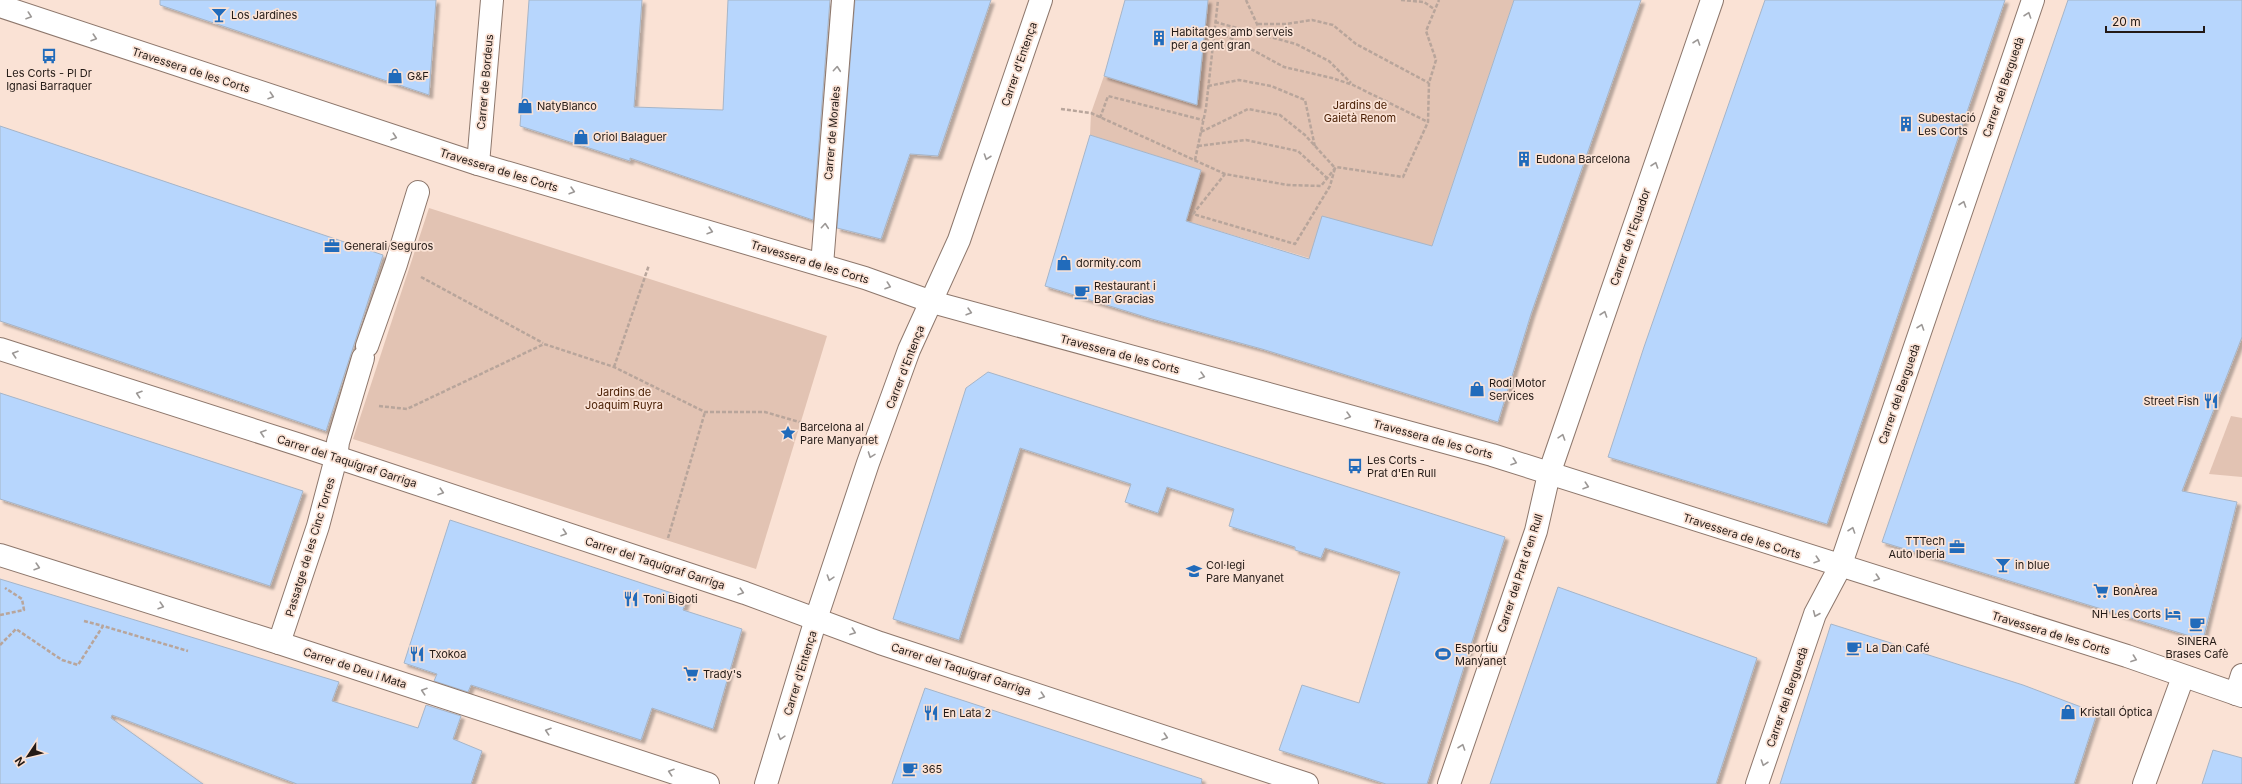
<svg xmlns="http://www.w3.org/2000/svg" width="2242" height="784" viewBox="0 0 2242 784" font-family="Inter,sans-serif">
<defs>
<filter id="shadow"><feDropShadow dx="3.5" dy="3.5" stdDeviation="1" flood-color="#0004"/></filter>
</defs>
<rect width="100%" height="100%" fill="#fae2d5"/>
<g fill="#e2c3b3">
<polygon points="1208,0 1514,0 1432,246 1309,258 1186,221 1201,170 1090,135 1091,113 1104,76 1197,105"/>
<polygon points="429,208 827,336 756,569 353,439"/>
<polygon points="2231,416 2242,418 2242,477 2209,474"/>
</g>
<g fill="#b7d6fd" stroke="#a6b5c8" filter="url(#shadow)">
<polygon points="160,0 436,0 429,95 160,5"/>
<polygon points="529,0 642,0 634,107 723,110 728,0 830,0 813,220 630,158 630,161 520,126"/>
<polygon points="855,0 991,0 938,156 910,154 881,239 837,228"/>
<polygon points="1125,0 1208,0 1197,105 1104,76"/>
<polygon points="1514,0 1641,0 1531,314 1498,422 1262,349 1152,319 1045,286 1090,135 1201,170 1186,221 1309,259 1322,216 1432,246"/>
<polygon points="1765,0 2005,0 1827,524 1608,457 1644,347"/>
<polygon points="2068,0 2242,0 2242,337 2182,491 2237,502 2203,640 1882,542"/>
<polygon points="0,126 383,255 326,431 0,321"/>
<polygon points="988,372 1505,537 1427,784 1386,784 1279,750 1302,685 1359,703 1400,572 1325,548 1321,558 1295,550 1295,547 1229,526 1234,509 1167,487 1158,513 1125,502 1131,484 1020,448 959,640 893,619 966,388"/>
<polygon points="0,393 303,491 270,586 0,499"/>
<polygon points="450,520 687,598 683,610 742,629 713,729 652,708 641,740 471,685 468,692 434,681 437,674 404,663"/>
<polygon points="0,579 339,682 332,701 418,728 426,705 461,716 453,739 482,751 471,784 297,784 112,715 111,718 203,784 0,784"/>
<polygon points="1558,587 1757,658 1716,784 1490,784"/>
<polygon points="1831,624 2023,685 2097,713 2074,784 1780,784"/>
<polygon points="925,688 1202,779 1201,784 892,784"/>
<polygon points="2213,750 2242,758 2242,784 2202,784"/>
</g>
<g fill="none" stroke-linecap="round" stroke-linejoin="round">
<defs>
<g id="pedestrian">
<polyline points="367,346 396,264 418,192"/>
<polyline points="336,458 338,442 363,358"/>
</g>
<g id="minor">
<polyline points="478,164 492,0"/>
<polyline points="822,265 843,0"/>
<polyline points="0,349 300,445 745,593 880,643 1307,784"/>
<polyline points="0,555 279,643 708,784"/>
<polyline points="279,643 318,526 336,458"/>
<polyline points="2236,694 2242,675"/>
<polyline points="1449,784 1536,531 1549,474"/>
<polyline points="1757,784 1815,614 1840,567 2033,0"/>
<polyline points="2144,784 2183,677"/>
</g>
<polyline id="tertiary" points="1549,474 1712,0"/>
<g id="secondary">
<polyline points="0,6 478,164 865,278 932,302 1492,455 2127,656 2242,696"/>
<polyline points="766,784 816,619 868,463 909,350 959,240 1041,0"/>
</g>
</defs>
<use href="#pedestrian" stroke="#8d776c" stroke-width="24"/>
<use href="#minor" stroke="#8d776c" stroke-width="24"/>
<use href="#tertiary" stroke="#8d776c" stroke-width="24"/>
<use href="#secondary" stroke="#8d776c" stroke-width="24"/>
<g stroke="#b8a59b" stroke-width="2.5" stroke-dasharray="4 2" stroke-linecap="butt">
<polyline points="1246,0 1262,35"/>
<polyline points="1401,0 1424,2 1434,9"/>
<polyline points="1215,22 1296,44 1329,61 1351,83"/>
<polyline points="1258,24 1286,24 1312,20 1333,25 1356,44 1429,83"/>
<polyline points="1214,29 1284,67 1332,78 1353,85 1428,122"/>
<polyline points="1208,86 1239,80 1271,86 1305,100 1315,147"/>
<polyline points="1061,109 1091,113 1225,174 1288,185 1321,186 1336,167 1403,177 1428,122 1429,83 1436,60 1426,31 1439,0"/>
<polyline points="1100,118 1108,96 1203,120"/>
<polyline points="1201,132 1248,109 1280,115 1305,135 1335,168 1330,186 1295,244 1193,214 1225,174"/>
<polyline points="1198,146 1246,140 1298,151 1327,178"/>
<polyline points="1195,160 1206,108 1218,0"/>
<polyline points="421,277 543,343"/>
<polyline points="614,367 649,265"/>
<polyline points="379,406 407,409 544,344 614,367 705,412 765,412 813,426"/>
<polyline points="668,538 705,412"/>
<polyline points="0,615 24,610 22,599 5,588"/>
<polyline points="84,621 103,626"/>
<polyline points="0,645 16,629 62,660 78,665 103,626 188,651"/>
</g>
<use href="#pedestrian" stroke="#fff" stroke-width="22"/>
<use href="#minor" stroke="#fff" stroke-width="22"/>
<use href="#tertiary" stroke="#fff" stroke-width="22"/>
<use href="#secondary" stroke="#fff" stroke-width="22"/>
</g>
<defs><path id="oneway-chevron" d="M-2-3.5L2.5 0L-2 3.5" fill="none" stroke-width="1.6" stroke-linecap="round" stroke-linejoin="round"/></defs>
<g stroke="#9c9896">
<use href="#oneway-chevron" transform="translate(2028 15) rotate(-71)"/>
<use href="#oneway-chevron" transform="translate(29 16) rotate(19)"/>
<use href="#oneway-chevron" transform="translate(94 38) rotate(18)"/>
<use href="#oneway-chevron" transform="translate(1697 42) rotate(-71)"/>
<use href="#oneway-chevron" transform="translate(837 69) rotate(-85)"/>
<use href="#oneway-chevron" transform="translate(271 96) rotate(18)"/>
<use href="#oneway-chevron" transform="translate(394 137) rotate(18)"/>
<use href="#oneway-chevron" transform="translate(987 157) rotate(109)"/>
<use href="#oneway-chevron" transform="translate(1655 165) rotate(-71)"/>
<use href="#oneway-chevron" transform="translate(572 191) rotate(16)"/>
<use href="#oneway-chevron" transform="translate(1963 204) rotate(-71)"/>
<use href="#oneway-chevron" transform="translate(825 226) rotate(-85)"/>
<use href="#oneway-chevron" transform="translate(710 231) rotate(17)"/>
<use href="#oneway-chevron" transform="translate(888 286) rotate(19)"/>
<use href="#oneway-chevron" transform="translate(969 312) rotate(16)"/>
<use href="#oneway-chevron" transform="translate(1604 314) rotate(-71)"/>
<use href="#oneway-chevron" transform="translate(1921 327) rotate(-71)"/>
<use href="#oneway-chevron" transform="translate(15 354) rotate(-162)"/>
<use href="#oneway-chevron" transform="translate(1202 376) rotate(15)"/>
<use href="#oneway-chevron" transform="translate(139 394) rotate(-162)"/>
<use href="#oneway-chevron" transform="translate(1348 416) rotate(15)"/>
<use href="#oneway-chevron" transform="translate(263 433) rotate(-162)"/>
<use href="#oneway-chevron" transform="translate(1562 437) rotate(-72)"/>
<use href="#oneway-chevron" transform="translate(871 455) rotate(110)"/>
<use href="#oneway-chevron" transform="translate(1514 462) rotate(19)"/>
<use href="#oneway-chevron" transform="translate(1586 486) rotate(18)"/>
<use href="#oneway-chevron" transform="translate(441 492) rotate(18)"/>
<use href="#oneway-chevron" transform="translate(1852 530) rotate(-71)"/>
<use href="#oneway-chevron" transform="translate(564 533) rotate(18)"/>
<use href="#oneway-chevron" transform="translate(1817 560) rotate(18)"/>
<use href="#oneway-chevron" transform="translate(37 567) rotate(17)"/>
<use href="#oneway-chevron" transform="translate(830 578) rotate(108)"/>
<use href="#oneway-chevron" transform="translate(1877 578) rotate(18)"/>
<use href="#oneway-chevron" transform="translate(741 592) rotate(18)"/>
<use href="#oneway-chevron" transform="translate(161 606) rotate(17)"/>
<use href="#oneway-chevron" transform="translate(1816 614) rotate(113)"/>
<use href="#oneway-chevron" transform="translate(853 632) rotate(20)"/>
<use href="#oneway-chevron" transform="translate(2134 659) rotate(20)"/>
<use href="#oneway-chevron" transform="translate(424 691) rotate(-162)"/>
<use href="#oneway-chevron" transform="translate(1042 696) rotate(18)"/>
<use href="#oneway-chevron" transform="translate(548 731) rotate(-162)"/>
<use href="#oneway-chevron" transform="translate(781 737) rotate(107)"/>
<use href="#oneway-chevron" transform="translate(1165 737) rotate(18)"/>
<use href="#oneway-chevron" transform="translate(1462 747) rotate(-71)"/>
<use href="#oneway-chevron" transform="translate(1764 763) rotate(109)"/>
<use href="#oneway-chevron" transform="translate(671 772) rotate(-162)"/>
</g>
<defs>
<symbol id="bar-bare" viewBox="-9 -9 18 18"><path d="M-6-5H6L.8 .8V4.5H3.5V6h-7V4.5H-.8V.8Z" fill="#216bbb" stroke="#fae2d5" stroke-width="2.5" paint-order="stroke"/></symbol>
<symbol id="building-bare" viewBox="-9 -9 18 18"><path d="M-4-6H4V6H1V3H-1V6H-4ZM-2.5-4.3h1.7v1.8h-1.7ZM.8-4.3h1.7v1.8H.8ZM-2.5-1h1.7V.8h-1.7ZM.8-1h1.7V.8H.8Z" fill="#216bbb" stroke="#fae2d5" stroke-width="2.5" paint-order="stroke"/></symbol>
<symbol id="bus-bare" viewBox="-9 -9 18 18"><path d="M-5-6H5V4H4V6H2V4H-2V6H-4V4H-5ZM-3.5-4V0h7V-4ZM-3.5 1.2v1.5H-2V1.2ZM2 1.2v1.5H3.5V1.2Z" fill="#216bbb" stroke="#fae2d5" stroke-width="2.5" paint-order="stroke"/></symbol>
<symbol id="shop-bare" viewBox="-9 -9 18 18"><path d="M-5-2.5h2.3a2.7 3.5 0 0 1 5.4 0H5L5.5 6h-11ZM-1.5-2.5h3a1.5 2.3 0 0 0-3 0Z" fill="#216bbb" stroke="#fae2d5" stroke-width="2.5" paint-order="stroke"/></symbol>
<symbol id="office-bare" viewBox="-9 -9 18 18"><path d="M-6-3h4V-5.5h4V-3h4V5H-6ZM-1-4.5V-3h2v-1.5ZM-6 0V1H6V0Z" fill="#216bbb" stroke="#fae2d5" stroke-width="2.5" paint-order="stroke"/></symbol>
<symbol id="cafe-bare" viewBox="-9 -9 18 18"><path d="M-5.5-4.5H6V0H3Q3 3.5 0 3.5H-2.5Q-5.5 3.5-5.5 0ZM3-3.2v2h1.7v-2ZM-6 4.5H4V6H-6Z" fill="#216bbb" stroke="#fae2d5" stroke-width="2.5" paint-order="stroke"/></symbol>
<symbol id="restaurant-bare" viewBox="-9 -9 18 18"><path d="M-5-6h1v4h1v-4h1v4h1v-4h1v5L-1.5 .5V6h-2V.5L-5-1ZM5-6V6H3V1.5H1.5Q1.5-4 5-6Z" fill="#216bbb" stroke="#fae2d5" stroke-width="2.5" paint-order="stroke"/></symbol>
<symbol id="sight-bare" viewBox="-9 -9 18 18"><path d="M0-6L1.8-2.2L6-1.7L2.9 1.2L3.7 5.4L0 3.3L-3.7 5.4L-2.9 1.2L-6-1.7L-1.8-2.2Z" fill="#216bbb" stroke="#fae2d5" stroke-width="2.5" paint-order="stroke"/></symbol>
<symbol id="school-bare" viewBox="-9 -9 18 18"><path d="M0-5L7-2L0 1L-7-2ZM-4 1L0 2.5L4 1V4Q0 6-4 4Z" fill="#216bbb" stroke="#fae2d5" stroke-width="2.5" paint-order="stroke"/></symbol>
<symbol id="supermarket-bare" viewBox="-9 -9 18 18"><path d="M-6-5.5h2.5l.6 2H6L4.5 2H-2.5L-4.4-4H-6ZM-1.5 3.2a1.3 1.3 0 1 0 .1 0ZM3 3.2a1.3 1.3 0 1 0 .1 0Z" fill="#216bbb" stroke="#fae2d5" stroke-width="2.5" paint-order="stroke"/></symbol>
<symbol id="hotel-bare" viewBox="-9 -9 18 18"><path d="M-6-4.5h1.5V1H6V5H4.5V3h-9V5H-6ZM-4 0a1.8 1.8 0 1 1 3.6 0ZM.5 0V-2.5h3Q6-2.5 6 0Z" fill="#216bbb" stroke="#fae2d5" stroke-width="2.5" paint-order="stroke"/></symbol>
<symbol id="stadium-bare" viewBox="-9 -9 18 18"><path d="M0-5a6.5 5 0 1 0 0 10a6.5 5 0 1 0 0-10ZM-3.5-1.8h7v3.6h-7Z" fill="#216bbb" stroke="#fae2d5" stroke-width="2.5" paint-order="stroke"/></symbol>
</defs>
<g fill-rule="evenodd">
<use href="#bar-bare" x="208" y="4" width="22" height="22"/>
<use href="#building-bare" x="1148" y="27" width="22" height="22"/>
<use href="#bus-bare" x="38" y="45" width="22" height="22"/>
<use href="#shop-bare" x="384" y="65" width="22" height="22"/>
<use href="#shop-bare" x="514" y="95" width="22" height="22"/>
<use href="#building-bare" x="1895" y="113" width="22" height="22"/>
<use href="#shop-bare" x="570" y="126" width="22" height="22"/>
<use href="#building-bare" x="1513" y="148" width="22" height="22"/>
<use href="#office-bare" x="321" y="235" width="22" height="22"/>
<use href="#shop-bare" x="1053" y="252" width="22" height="22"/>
<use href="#cafe-bare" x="1071" y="281" width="22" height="22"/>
<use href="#shop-bare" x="1466" y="378" width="22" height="22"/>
<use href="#restaurant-bare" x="2200" y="390" width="22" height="22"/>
<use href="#sight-bare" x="777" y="422" width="22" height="22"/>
<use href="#bus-bare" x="1344" y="455" width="22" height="22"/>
<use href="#office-bare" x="1946" y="536" width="22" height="22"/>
<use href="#bar-bare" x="1992" y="554" width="22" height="22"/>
<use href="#school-bare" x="1183" y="560" width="22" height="22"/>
<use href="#supermarket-bare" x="2090" y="580" width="22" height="22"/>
<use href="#restaurant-bare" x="620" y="588" width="22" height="22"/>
<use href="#hotel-bare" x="2162" y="603" width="22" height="22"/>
<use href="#cafe-bare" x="2186" y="613" width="22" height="22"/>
<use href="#cafe-bare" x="1843" y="637" width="22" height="22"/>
<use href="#restaurant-bare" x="406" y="643" width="22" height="22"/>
<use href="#stadium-bare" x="1432" y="643" width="22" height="22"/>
<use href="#supermarket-bare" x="680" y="663" width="22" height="22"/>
<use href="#shop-bare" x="2057" y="701" width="22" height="22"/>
<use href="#restaurant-bare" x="920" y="702" width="22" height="22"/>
<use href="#cafe-bare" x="899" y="758" width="22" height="22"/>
</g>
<g text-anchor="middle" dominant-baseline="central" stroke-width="3.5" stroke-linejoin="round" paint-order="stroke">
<g font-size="11" fill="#231a16" stroke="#fae2d5" text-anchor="start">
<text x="231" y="15">Los Jardines</text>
<text x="1171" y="32">Habitatges amb serveis<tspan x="1171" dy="13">per a gent gran</tspan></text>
<text x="49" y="73" text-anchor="middle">Les Corts - Pl Dr<tspan x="49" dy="13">Ignasi Barraquer</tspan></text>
<text x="407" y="76">G&amp;F</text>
<text x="537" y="106">NatyBlanco</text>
<text x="1918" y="118">Subestació<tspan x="1918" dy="13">Les Corts</tspan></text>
<text x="593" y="137">Oriol Balaguer</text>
<text x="1536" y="159">Eudona Barcelona</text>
<text x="344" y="246">Generali Seguros</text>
<text x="1076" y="263">dormity.com</text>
<text x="1094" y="286">Restaurant i<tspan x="1094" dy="13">Bar Gracias</tspan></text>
<text x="1489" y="383">Rodi Motor<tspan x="1489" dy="13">Services</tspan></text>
<text x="2199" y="401" text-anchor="end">Street Fish</text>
<text x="800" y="427">Barcelona al<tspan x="800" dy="13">Pare Manyanet</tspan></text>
<text x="1367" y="460">Les Corts -<tspan x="1367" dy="13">Prat d'En Rull</tspan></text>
<text x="1945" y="541" text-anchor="end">TTTech<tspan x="1945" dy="13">Auto Iberia</tspan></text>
<text x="1206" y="565">Col·legi<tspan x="1206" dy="13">Pare Manyanet</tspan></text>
<text x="2015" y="565">in blue</text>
<text x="2113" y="591">BonÀrea</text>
<text x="643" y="599">Toni Bigoti</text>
<text x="2161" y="614" text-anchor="end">NH Les Corts</text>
<text x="2197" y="641" text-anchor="middle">SINERA<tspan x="2197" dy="13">Brases Cafè</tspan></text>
<text x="1455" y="648">Esportiu<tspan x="1455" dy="13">Manyanet</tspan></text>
<text x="1866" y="648">La Dan Café</text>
<text x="429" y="654">Txokoa</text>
<text x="703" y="674">Trady's</text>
<text x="2080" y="712">Kristall Óptica</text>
<text x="943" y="713">En Lata 2</text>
<text x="922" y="769">365</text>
</g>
<g font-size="11" fill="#231a16" stroke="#fae2d5">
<text transform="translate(1019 64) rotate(-71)">Carrer d'Entença</text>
<text transform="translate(191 70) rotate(18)">Travessera de les Corts</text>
<text transform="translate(485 82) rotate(-85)">Carrer de Bordeus</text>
<text transform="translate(2003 87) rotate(-71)">Carrer del Berguedà</text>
<text transform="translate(832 133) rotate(-85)">Carrer de Morales</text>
<text transform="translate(499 170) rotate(17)">Travessera de les Corts</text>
<text transform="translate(1630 237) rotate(-71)">Carrer de l'Equador</text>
<text transform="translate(810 262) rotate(17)">Travessera de les Corts</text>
<text transform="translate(1120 354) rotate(15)">Travessera de les Corts</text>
<text transform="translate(905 367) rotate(-69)">Carrer d'Entença</text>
<text transform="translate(1899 394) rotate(-71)">Carrer del Berguedà</text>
<text transform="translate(1433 439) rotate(15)">Travessera de les Corts</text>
<text transform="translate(347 461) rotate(18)">Carrer del Taquígraf Garriga</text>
<text transform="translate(1742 536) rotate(18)">Travessera de les Corts</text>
<text transform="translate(310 547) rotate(-73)">Passatge de les Cinc Torres</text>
<text transform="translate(655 563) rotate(18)">Carrer del Taquígraf Garriga</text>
<text transform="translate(1520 573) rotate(-72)">Carrer del Prat d'en Rull</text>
<text transform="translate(2051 633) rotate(17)">Travessera de les Corts</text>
<text transform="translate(355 668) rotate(18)">Carrer de Deu i Mata</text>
<text transform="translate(961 669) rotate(18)">Carrer del Taquígraf Garriga</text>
<text transform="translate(800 673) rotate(-73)">Carrer d'Entença</text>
<text transform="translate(1787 697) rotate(-71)">Carrer del Berguedà</text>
</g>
<g font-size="11" fill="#471c01" stroke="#fae2d5">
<text x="1360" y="105">Jardins de<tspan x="1360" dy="13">Gaietà Renom</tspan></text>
<text x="624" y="392">Jardins de<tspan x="624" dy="13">Joaquim Ruyra</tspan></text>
</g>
</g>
<g transform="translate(28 756) rotate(235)" stroke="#fae2d5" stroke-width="3" paint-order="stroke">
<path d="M0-3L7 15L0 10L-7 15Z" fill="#231a16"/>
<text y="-6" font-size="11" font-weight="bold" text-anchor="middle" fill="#231a16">N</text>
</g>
<path d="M2106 26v6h98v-6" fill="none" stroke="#231a16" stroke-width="2"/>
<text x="2112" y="26" font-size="12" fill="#231a16" stroke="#fae2d5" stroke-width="3" paint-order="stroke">20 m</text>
</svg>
